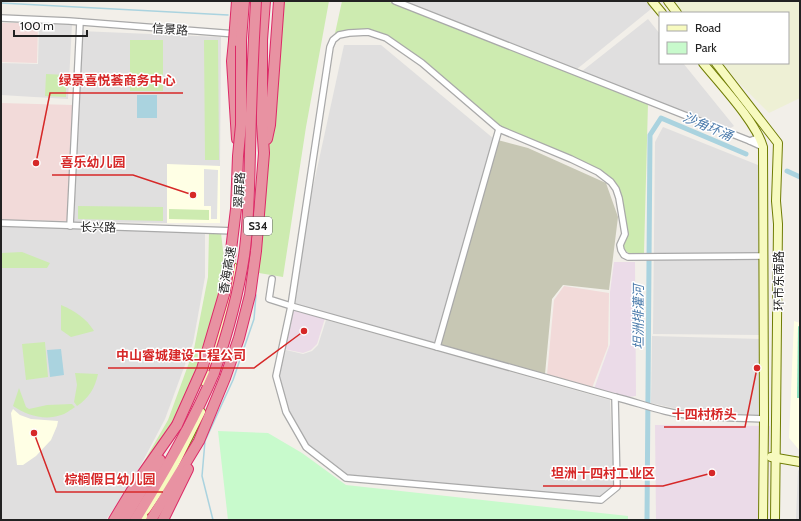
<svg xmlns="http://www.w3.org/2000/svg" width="801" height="521" viewBox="0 0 801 521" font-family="Cabin,'Noto Sans SC',sans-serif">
<rect width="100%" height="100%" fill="#f2efe9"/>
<g fill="#e0dfdf">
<polygon points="404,1 652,1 656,5 577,69"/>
<polygon points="648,19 660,34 660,63 683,63 734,126 729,129 581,72"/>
<polygon points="39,23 72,25 68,99 1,95 1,63 38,64"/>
<polygon points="80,31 221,37 220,166 167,165 167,223 74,222"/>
<polygon points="344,45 381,45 494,139 438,344 288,302"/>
<polygon points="663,127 758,165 760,335 653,334 655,142"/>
<polygon points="1,225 205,226 205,277 193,343 165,419 133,480 106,520 1,520"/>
<polygon points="326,320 610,400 614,485 601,497 347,475 309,445 289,410 279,376 286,350 303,354 312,351 318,345"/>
<polygon points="652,336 761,339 759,415 691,412 651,403"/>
<polygon points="798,470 800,471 800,520 796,520"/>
</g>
<g fill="#f2dad9">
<polygon points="1,23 38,23 37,63 1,62"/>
<polygon points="1,103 73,105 67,221 1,220"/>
<polygon points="564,286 609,293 608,346 592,388 547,375 554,300"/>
</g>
<g fill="#ebdbe8">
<polygon points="614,262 635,262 636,396 628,397 594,389 610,344 610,292"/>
<polygon points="291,307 325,318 317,344 311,350 303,353 284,349"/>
<polygon points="655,425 770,426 768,520 656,520"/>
</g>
<g fill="#ffffe5">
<polygon points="167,164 220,166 220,223 167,223"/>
<polygon points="794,321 800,323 800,451 789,438"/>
<polygon points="13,409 20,415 31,419 58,421 57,426 51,440 36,456 23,465 17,465 11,413"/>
</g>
<polygon fill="#c7c7b4" points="494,139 528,148 606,183 618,217 609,290 563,285 552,299 545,374 438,344"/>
<polygon fill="#eef0d5" points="677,1 800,1 800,98 769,113 740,84 721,63 788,63 788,13 678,13 675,10"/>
<g fill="#cdebb0">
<polygon points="282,1 329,1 306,127 283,277 259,273 257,270 275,54"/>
<polygon points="342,1 387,1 648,103 644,253 629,253 624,250 623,246 627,234 612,180 500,127 424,60 387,37 369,29 334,38"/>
<rect x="130" y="40" width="33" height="51"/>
<polygon points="204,40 218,40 219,160 205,160"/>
<polygon points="46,74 66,75 66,97 45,96"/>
<polygon points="78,206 163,207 163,221 78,219"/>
<polygon points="169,209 209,210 209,220 169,219"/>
<polygon points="209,233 221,233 227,285 175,433 112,517 168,420 194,349 208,277"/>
<polygon points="22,252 50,263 47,268 1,268 1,253"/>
<path d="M61,305C75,311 86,318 94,331L71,337L61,330Z"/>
<polygon points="45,342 48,377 26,380 22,344"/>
<path d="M75,373L98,374C95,388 89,398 77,406L74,402L77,385Z"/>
<path d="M19,388L26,407L29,409L47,405L72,404L75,407C70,410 66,414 61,415C45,421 26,415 13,406Z"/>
</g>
<polygon fill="#c8facc" points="218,431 268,433 302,453 346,485 628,516 628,520 228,520"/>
<polygon fill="#88e0be" points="798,326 800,327 800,398 797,398"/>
<polygon fill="#e2e2e2" points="204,169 218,170 217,219 211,219 211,206 204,206"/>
<g fill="#aad3df">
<rect x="137" y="95" width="20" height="23"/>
<polygon points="61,349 64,375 50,377 47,350"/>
</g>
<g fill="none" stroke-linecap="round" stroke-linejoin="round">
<g stroke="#aad3df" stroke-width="1.5">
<polyline points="1,3 228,15"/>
<polyline points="213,520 202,476 205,441 233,380 254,319 256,295"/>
</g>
<g stroke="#aad3df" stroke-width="5">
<polyline points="787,171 800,177"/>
<polyline points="647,520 650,135 661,118 746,154"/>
</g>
<defs>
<g id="street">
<polyline points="395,1 750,141"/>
<polyline points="1,18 69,21 236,34"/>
<polyline points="760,137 750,141 763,147"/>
<polyline points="1,223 235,231"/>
<polyline points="70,226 80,22"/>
<path d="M272,279L269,299L291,306L615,397C632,401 648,407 665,411C697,419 731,417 764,419"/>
<polyline points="437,347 499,129"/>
<polyline points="615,397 617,487 601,500 346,478 306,447 286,412 276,376 291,306 330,47 333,40 339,35 349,33 368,32 386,38 422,63 499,129 571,159 598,172 611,182 616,189 619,198 625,234 620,245 621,250 624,255 628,257 764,256"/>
</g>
<g id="secondary">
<polyline points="652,1 662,13"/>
<polyline points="668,1 677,13"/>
<path d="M703,63C720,84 756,122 763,147L764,419L763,520"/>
<polyline points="716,63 778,143 776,201 778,224 775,520"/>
<path d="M205,382C221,346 230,306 233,267"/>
<polyline points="771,457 800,462"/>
<polyline points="146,510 169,476 201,412"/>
<polyline points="143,514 144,520"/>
</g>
<g id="highway">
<polyline points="234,41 232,61 237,139"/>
<polyline points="267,139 270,125 279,1"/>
<polyline points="114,520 137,482 177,425"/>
<polyline points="124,520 160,460"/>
<path d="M135,520C164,473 192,425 214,373"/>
<polyline points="151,520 199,441 225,378 239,338 250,295 256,251 264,153 262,124 262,40 265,1"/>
<polyline points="163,520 188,469"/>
</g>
</defs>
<use href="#street" stroke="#a9a9a9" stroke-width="8"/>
<use href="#secondary" stroke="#707d05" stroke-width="10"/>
<use href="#highway" stroke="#dc2a67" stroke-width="12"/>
<use href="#street" stroke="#fff" stroke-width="5.5"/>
<use href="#secondary" stroke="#f7fabf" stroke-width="8"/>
<use href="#highway" stroke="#e892a2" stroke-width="10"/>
<defs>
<g id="highway-bridge">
<polyline points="234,41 237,1"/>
<path d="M214,373C227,335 238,296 244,256C249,222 249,187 250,153C251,102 253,52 256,1"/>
<polyline points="177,425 202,369 225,291 231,250 236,209 238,156 241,125 241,40 244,1"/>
</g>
</defs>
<use href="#highway-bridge" stroke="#dc2a67" stroke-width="12" stroke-linecap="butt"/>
<use href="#highway-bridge" stroke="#e892a2" stroke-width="10"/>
</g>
<g text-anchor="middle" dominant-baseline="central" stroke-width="3" stroke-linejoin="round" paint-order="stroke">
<rect fill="#fff" stroke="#646464" stroke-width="1" x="244" y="217" width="28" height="18" rx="3"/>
<g font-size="11" font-weight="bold" fill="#222">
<text x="258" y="226">S34</text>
</g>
<g font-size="12" fill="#222" stroke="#fff">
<text transform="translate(170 29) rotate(4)">信景路</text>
<text transform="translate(239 190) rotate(-87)">翠屏路</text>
<text transform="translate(98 227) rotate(1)">长兴路</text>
<text transform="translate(227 270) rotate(-80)">香海高速</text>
<text transform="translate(778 281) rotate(-90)">环市东南路</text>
</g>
<g font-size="13" font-style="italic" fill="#4a7aab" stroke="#fff">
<text transform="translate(708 126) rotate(23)">沙角环涌</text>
<text transform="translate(638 317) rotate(-90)">坦洲排灌河</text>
</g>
</g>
<path fill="none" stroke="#d62828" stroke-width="1.5" d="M36 163L50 93H183M193 195L133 175H52M304 331L254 368H108M757 368L745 427H664M712 473L663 486H543M34 433L56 492H163"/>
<g fill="#d62828" stroke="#fff" stroke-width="1.5">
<circle cx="36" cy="163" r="4"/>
<circle cx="193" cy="195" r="4"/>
<circle cx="304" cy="331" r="4"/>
<circle cx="757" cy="368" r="4"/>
<circle cx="712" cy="473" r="4"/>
<circle cx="34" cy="433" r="4"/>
</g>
<g font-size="13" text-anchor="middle" font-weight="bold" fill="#d62828" stroke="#fff" stroke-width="3" stroke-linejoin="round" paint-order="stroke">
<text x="117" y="85">绿景喜悦荟商务中心</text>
<text x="93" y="167">喜乐幼儿园</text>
<text x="181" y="360">中山睿城建设工程公司</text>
<text x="704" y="419">十四村桥头</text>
<text x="603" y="478">坦洲十四村工业区</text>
<text x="110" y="484">棕榈假日幼儿园</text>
</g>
<rect width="801" height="521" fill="none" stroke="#222222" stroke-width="4"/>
<rect x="659" y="12" width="130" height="52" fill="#ffffff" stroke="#a7a7a7"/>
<rect x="667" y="25" width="20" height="6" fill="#f7fabf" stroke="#a7a7a7"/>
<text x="695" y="32" font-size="12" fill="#222222">Road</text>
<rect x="667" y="42" width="20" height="12" fill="#c8facc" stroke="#a7a7a7"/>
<text x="695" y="52" font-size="12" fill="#222222">Park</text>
<path d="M14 30v6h73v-6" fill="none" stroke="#222222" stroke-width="2"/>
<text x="20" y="30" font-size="12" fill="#222222" stroke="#ffffff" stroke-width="3" paint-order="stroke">100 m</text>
</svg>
